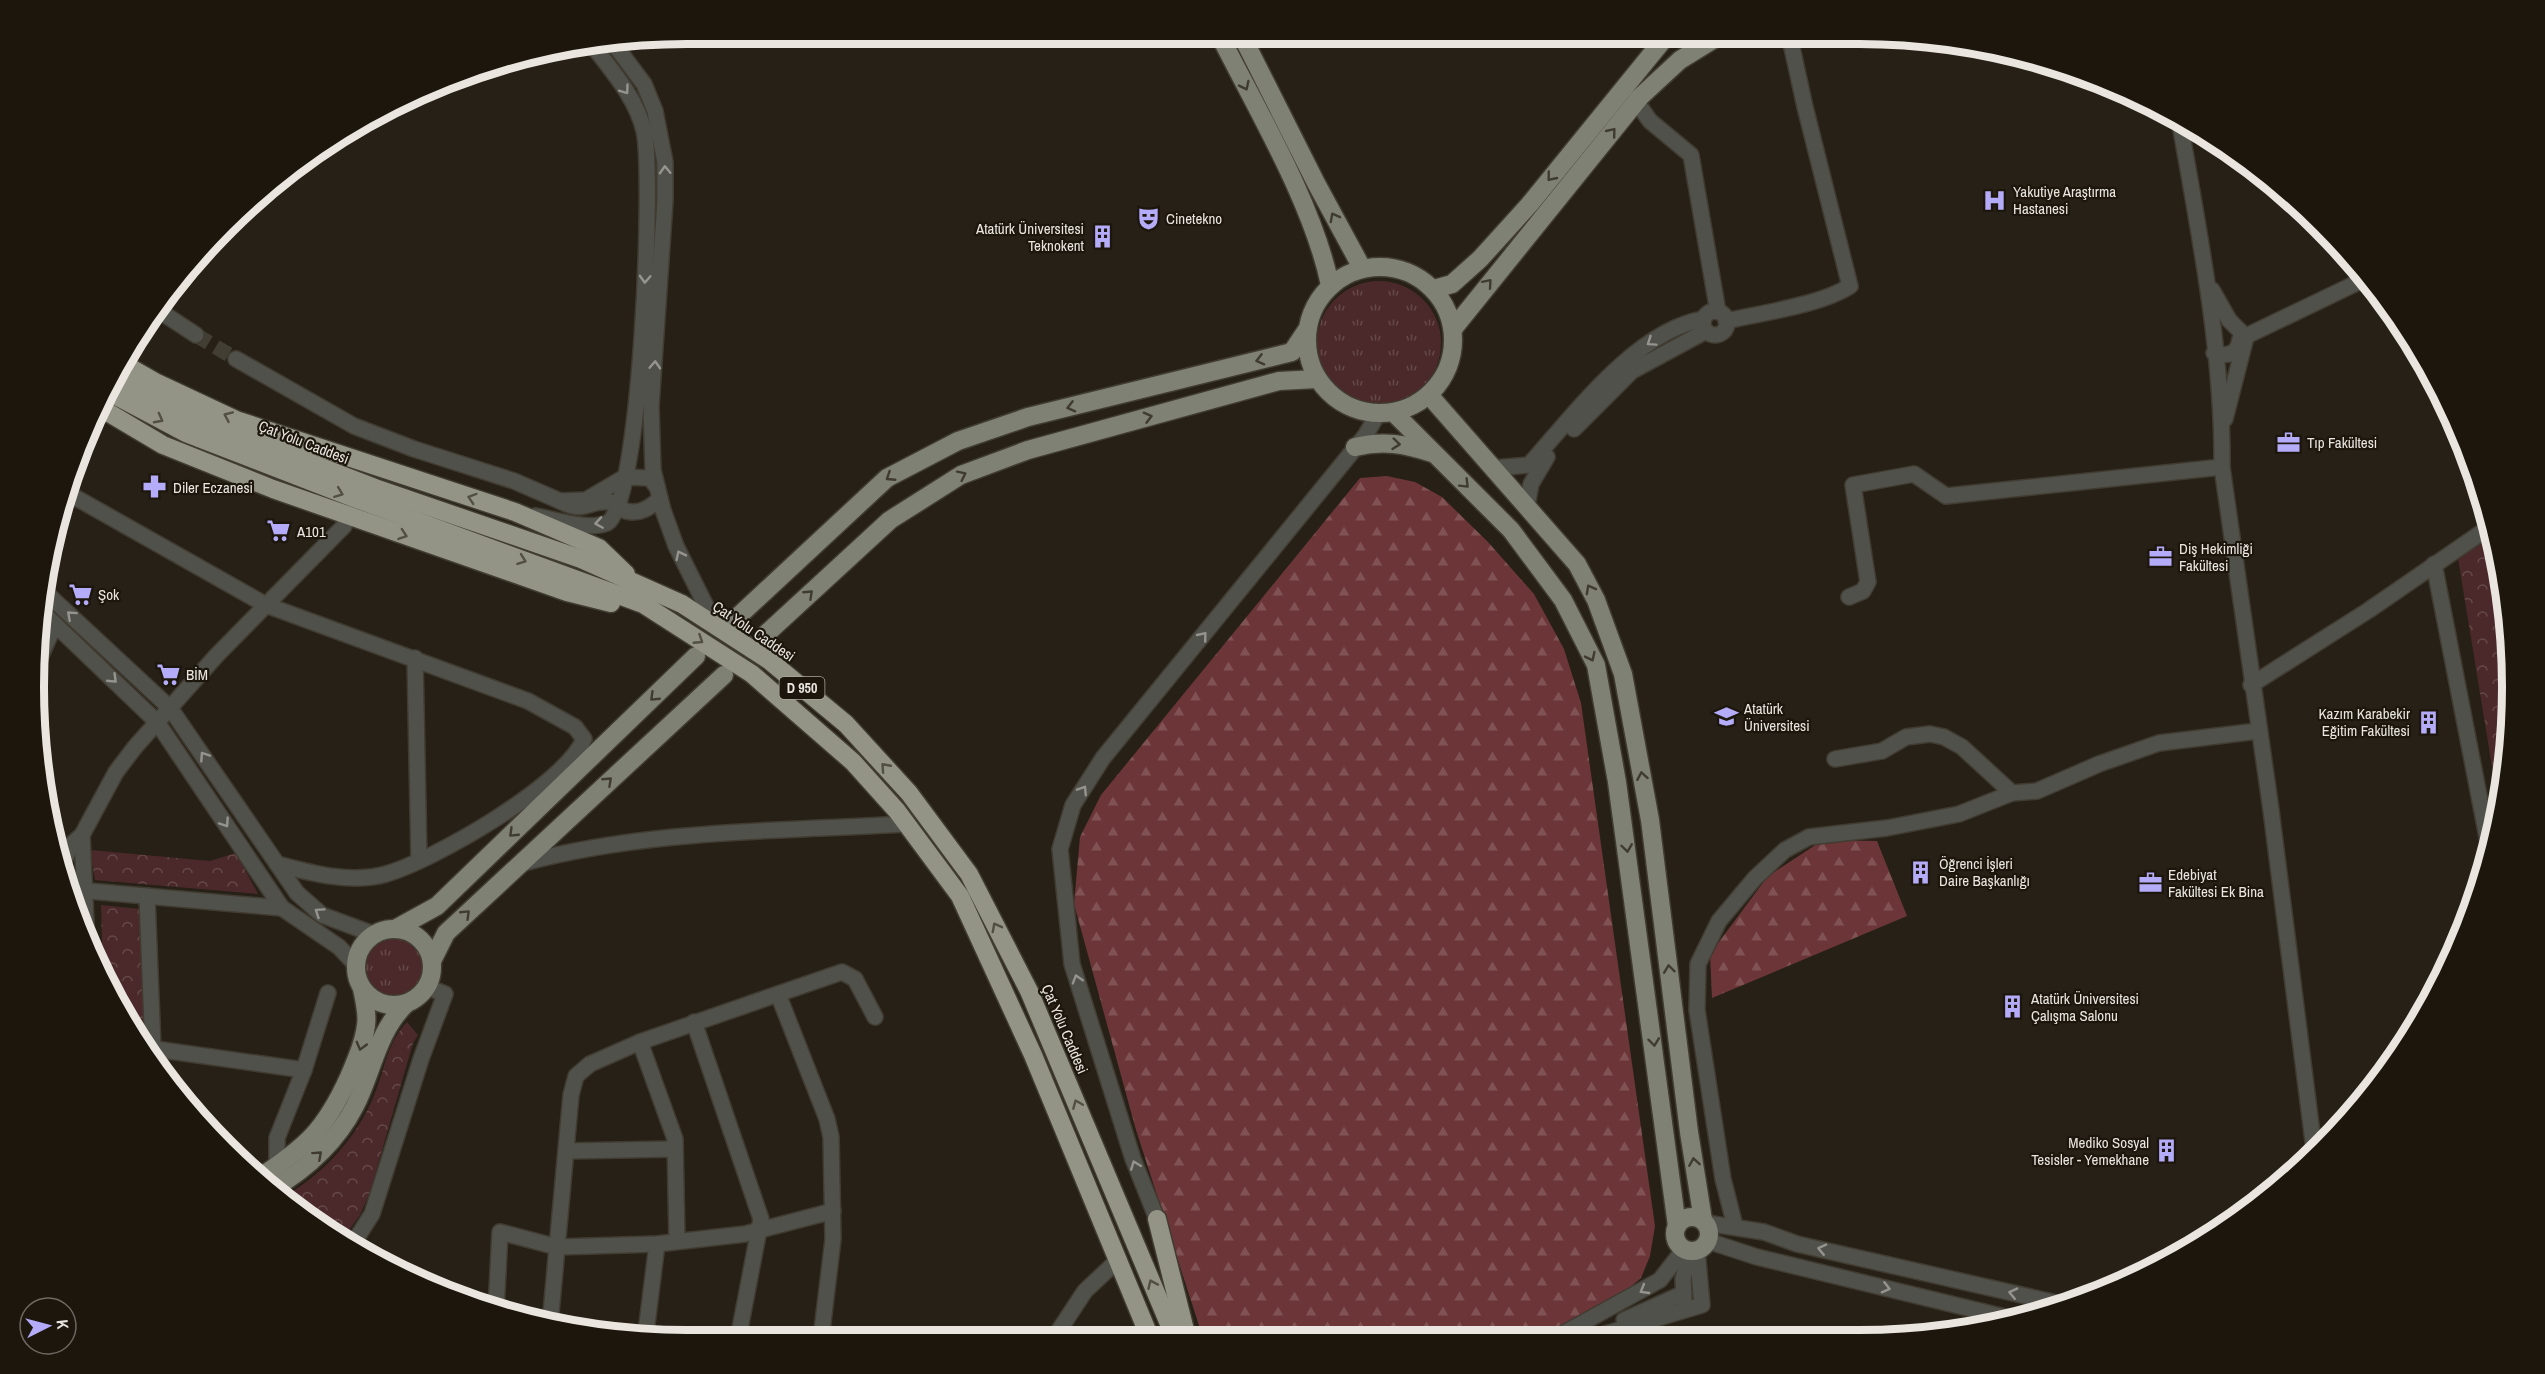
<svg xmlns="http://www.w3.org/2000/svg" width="2545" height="1374" viewBox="0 0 2545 1374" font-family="'Archivo Narrow',sans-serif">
<defs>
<pattern id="grass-tufts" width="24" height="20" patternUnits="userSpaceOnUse" patternTransform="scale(1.5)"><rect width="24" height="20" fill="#4b292a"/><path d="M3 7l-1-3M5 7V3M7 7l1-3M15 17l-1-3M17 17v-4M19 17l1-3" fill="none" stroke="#654848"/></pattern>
<pattern id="forest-firs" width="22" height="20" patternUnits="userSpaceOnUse" patternTransform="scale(1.5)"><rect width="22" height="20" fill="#6c3537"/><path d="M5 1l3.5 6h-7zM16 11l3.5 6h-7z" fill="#815254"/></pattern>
<pattern id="park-crowns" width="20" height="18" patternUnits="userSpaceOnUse" patternTransform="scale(1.5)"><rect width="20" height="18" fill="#4b292a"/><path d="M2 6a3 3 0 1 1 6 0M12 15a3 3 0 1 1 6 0" fill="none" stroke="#654848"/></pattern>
</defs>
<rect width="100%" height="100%" fill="#262016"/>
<g fill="url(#grass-tufts)">
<circle cx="1379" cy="343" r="62"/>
<circle cx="396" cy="967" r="32"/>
</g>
<g fill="url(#forest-firs)">
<polygon points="1387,476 1415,482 1442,497 1488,542 1534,594 1564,649 1581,703 1655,1226 1650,1256 1641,1278 1621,1295 1540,1337 1203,1338 1136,1130 1074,904 1080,837 1101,795 1360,478"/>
<polygon points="1823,840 1877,841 1907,916 1712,998 1710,954 1768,876"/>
</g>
<g fill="url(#park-crowns)">
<polygon points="2492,530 2511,644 2506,772 2505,779 2494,779 2457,552"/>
<polygon points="90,850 210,861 236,853 258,894 95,880"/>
<polygon points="101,905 140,909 145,1037 136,1036 103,975"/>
<path d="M407,1022L418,1035L413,1043L370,1192L360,1215L341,1241L281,1198C321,1177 359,1136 375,1093C385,1068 388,1041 407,1022Z"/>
</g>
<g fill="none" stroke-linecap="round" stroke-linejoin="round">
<polyline stroke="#433e34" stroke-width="15" stroke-dasharray="15 8" stroke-linecap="butt" points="196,335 236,359"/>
<defs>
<g id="minor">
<polyline points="611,40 644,84 655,111 665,162 665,201 651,406 653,470 663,510 676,546 716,626"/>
<polyline points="1636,101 1650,121 1691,155 1718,312"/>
<path d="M2179,118C2199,233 2223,351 2222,467L2271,810L2314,1149"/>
<polyline points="2212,290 2229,320 2246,337 2225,419"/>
<polyline points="155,308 196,335"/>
<circle cx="1715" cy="323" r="12"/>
<path d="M1726,321C1761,313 1821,305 1850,286L1805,107L1789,34"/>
<path d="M2214,353C2228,357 2238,354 2240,339L2367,278"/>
<polyline points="236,359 354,426 414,449 514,481 560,501"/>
<polyline points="1574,429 1632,371 1706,331"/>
<path d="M1494,468L1529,465C1573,416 1636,330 1704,319"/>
<path d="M657,487L650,478L625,477L586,500L560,501C586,515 588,499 610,502C616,503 621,509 626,511C640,515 650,507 660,499"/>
<path d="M64,491L266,605L528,701L575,727L584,739C565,785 434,860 386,874C351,884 310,873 277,864"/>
<polyline points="1527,506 1531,484 1547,457"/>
<path d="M535,516C555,519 587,531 607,523C641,508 654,175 644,131C636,97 611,70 590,42"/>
<polyline points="2434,564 2489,847"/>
<polyline points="43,590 170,708 297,893 322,915 373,934"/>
<polyline points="1849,597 1863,591 1868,582 1853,485 1914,474 1946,496 2222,467"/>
<polyline points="40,610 157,722 282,908 339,947 356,965"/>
<polyline points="415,658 419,860"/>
<polyline points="34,671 55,624"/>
<polyline points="2251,685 2369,610 2491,526"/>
<polyline points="1835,759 1882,751 1906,737 1930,734 1944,737 1962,747 2012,793 2037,791 2099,764 2159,743 2258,731"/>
<polyline points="82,835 87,945"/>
<path d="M520,864C643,830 779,831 907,824"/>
<polyline points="60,869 72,844 82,835 116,772 135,747 217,655 344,526 348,516"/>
<polyline points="66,889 282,908"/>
<polyline points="147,896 153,1049"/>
<polyline points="778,994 842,972 855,979 875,1017"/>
<polyline points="694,1022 761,1219 738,1339"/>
<polyline points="640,1042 675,1139 677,1241"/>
<polyline points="141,1047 304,1070"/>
<polyline points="567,1151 675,1149"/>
<polyline points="277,1166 277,1138 304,1070 328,993"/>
<polyline points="1157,1219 1133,1159 1072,964 1060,849 1073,805 1103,758 1365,436 1378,414"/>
<polyline points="1706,1223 1764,1232 1797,1244 2070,1306"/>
<polyline points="1735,1226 1723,1179 1697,1010 1698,964 1719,921 1755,878 1785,850 1809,837 1887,828 1959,814 2012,793"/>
<polyline points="1708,1241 1757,1257 2013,1319"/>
<polyline points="351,1247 372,1214 421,1059 445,994 427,987"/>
<polyline points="1684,1301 1683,1279 1690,1251"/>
<polyline points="496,1310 500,1232 557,1247 657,1244 745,1234 833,1211"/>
<polyline points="1624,1320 1684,1293"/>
<polyline points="550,1324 571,1095 576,1076 590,1064 640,1042 778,994 827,1119 831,1137 833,1239 821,1339"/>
<polyline points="1557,1337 1660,1280 1684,1249"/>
<polyline points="1595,1337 1702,1305 1697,1250"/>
<polyline points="1054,1338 1085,1291 1118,1260"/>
<polyline points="645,1340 657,1244"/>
</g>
<g id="major">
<path d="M1219,34C1257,110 1313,203 1330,285"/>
<polyline points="1241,34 1316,183 1362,268"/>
<circle cx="1380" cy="340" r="73"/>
<polyline points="1434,289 1452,284 1480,259 1529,205 1668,34"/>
<polyline points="1453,329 1640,97 1680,60 1722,34"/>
<polyline points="1429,395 1577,564 1596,600 1623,674 1650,820 1689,1132 1703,1220"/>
<polyline points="1394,413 1511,530 1563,600 1596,665 1617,782 1677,1226"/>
<path d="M1355,447C1383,440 1405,444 1432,453"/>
<polyline points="731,623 887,478 958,441 1028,417 1292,352 1306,331"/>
<polyline points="766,634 890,520 961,475 1028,450 1279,381 1317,379"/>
<polyline points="397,928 437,906 696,656"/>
<circle cx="394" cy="967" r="38"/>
<polyline points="432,961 446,933 724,675"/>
<path d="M259,1178C307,1146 325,1130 349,1077C356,1060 364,1043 366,1025C368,1014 364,1000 362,988"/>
<path d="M271,1190C307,1169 336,1143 355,1106C373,1071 377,1031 407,1003"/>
<circle cx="1692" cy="1234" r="17"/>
</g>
<g id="highway">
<polyline points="122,363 157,383 236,420 515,512 599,548 626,574"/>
<polyline points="114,378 180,413 375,488 581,559 682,604 770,661 846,724 909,793 969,874 1029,991 1175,1338"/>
<polyline points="107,391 186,433 354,498 643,604 752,674 853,762 897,811 960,896 1033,1055 1150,1338"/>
<polyline points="99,407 163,445 273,489 567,592 611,603"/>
<polyline points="1157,1219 1187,1338"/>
</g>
</defs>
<use href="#minor" stroke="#413c32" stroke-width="18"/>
<use href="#major" stroke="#413c32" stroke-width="21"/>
<use href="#highway" stroke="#413c32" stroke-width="21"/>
<use href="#minor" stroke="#51514b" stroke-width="15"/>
<use href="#major" stroke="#808175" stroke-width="18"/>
<use href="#highway" stroke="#939486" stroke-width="18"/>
</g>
<defs><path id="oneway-chevron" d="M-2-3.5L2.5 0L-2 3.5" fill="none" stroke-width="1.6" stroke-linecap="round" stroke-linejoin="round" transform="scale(1.5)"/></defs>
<g stroke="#3f3b31">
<use href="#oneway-chevron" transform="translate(1245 86) rotate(64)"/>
<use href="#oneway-chevron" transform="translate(1612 132) rotate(-51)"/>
<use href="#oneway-chevron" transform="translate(1551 177) rotate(129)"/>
<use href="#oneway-chevron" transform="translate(1334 217) rotate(-118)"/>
<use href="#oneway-chevron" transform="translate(1488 283) rotate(-49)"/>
<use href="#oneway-chevron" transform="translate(1260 360) rotate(166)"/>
<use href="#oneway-chevron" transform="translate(1071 407) rotate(166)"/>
<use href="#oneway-chevron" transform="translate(1148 417) rotate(-15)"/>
<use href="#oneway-chevron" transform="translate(1396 444) rotate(6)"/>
<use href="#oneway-chevron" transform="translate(962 475) rotate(-26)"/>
<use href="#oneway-chevron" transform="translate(890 477) rotate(147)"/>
<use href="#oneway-chevron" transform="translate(1465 484) rotate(45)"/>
<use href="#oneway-chevron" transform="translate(1590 589) rotate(-119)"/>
<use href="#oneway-chevron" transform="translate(809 594) rotate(-43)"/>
<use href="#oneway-chevron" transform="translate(1591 657) rotate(64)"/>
<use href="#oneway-chevron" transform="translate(654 697) rotate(136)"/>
<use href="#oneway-chevron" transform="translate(1642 776) rotate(-100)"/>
<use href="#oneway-chevron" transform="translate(608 781) rotate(-43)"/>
<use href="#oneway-chevron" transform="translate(513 833) rotate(136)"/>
<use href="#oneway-chevron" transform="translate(1627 848) rotate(82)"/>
<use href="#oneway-chevron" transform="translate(466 914) rotate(-44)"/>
<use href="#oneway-chevron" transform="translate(1669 969) rotate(-97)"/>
<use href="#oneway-chevron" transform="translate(1654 1042) rotate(83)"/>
<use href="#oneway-chevron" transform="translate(361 1046) rotate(105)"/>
<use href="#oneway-chevron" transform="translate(318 1155) rotate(-42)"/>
<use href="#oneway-chevron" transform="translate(1694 1162) rotate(-99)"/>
</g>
<g stroke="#96948e">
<use href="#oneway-chevron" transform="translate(625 90) rotate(54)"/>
<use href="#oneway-chevron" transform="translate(665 170) rotate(-92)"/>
<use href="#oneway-chevron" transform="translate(645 279) rotate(93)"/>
<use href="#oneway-chevron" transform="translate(1651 342) rotate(146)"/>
<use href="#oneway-chevron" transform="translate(655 365) rotate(-87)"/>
<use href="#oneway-chevron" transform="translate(599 523) rotate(171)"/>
<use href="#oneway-chevron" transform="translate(680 555) rotate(-116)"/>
<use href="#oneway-chevron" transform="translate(71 615) rotate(-138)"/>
<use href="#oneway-chevron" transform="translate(1203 636) rotate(-51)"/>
<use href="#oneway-chevron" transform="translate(113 679) rotate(44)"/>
<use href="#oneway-chevron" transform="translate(204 756) rotate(-124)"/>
<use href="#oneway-chevron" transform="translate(1083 790) rotate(-57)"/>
<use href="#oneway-chevron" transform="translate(225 823) rotate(56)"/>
<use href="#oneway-chevron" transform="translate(319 912) rotate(-146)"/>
<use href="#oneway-chevron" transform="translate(1077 979) rotate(-107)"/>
<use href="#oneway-chevron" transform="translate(1135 1165) rotate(-111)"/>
<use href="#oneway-chevron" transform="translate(1822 1249) rotate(-167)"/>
<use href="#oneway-chevron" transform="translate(1886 1288) rotate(14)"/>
<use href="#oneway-chevron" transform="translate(1644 1290) rotate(150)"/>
<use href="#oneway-chevron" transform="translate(2013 1293) rotate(-167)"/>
</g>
<g stroke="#524f43">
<use href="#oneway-chevron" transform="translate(228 416) rotate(-156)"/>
<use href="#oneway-chevron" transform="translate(159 419) rotate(28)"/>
<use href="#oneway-chevron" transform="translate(339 493) rotate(21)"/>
<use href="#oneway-chevron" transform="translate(472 498) rotate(-162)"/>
<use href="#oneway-chevron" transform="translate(403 535) rotate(19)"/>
<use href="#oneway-chevron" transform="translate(522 560) rotate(20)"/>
<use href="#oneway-chevron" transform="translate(699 640) rotate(33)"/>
<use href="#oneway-chevron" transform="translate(885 767) rotate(-132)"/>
<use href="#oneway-chevron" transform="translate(996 927) rotate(-118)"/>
<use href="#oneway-chevron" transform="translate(1077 1104) rotate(-113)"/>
<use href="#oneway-chevron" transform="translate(1152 1284) rotate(-114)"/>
</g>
<defs>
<symbol id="hospital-bare" viewBox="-9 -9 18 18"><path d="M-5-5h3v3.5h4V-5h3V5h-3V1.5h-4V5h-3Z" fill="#b4acf9" stroke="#1c160d" stroke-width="2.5" paint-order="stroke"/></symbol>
<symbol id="theatre-bare" viewBox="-9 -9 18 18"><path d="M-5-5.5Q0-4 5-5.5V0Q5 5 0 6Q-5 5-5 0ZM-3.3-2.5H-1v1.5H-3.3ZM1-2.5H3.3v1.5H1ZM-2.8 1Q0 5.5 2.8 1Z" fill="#b4acf9" stroke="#1c160d" stroke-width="2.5" paint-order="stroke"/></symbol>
<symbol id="building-bare" viewBox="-9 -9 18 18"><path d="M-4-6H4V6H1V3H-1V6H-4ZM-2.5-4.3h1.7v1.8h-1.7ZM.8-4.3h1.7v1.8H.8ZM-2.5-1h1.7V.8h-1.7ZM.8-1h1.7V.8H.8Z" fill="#b4acf9" stroke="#1c160d" stroke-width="2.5" paint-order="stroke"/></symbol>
<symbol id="office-bare" viewBox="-9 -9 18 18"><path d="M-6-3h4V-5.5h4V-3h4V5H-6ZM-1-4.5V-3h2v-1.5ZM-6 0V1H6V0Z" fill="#b4acf9" stroke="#1c160d" stroke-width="2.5" paint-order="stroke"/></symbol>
<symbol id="pharmacy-bare" viewBox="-9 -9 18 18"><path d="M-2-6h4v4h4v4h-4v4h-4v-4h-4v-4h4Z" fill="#b4acf9" stroke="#1c160d" stroke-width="2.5" paint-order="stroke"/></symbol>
<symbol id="supermarket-bare" viewBox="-9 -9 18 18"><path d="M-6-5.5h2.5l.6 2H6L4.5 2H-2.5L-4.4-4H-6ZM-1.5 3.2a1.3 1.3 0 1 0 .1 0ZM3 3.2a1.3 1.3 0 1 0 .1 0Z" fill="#b4acf9" stroke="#1c160d" stroke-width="2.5" paint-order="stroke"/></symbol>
<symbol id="university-bare" viewBox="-9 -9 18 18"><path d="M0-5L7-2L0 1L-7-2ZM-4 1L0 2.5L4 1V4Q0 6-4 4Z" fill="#b4acf9" stroke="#1c160d" stroke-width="2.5" paint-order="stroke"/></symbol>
</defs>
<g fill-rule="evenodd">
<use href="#hospital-bare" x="1978" y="184" width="33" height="33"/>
<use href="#theatre-bare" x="1132" y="202" width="33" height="33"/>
<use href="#building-bare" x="1086" y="220" width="33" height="33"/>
<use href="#office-bare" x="2272" y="426" width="33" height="33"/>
<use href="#pharmacy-bare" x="138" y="470" width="33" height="33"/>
<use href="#supermarket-bare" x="262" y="514" width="33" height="33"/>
<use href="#office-bare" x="2144" y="540" width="33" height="33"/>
<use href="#supermarket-bare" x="64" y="578" width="33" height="33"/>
<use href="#supermarket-bare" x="152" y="658" width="33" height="33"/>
<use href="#university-bare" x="1710" y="700" width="33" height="33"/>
<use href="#building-bare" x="2412" y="706" width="33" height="33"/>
<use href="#building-bare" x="1904" y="856" width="33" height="33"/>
<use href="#office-bare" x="2134" y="866" width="33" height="33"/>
<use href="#building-bare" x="1996" y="990" width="33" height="33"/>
<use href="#building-bare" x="2150" y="1134" width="33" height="33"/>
</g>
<g text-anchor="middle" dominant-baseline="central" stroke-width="4.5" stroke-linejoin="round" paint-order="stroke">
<rect fill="#1c160d" stroke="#aca8a0" stroke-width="1.5" x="779.5" y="677" width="45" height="22" rx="4.5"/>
<g font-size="14" font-weight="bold" fill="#eae6df">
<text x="802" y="688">D 950</text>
</g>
<g font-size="15" fill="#eae6df" stroke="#1c160d" text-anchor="start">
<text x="2013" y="191">Yakutiye Araştırma<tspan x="2013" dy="17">Hastanesi</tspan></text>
<text x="1166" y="218">Cinetekno</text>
<text x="1084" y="228" text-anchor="end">Atatürk Üniversitesi<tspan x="1084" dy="17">Teknokent</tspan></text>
<text x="2307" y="442">Tıp Fakültesi</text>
<text x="173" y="487">Diler Eczanesi</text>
<text x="297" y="531">A101</text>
<text x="2179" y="548">Diş Hekimliği<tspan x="2179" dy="17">Fakültesi</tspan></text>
<text x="98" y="594">Şok</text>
<text x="186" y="674">BİM</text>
<text x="1744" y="708">Atatürk<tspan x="1744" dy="17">Üniversitesi</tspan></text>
<text x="2410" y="713" text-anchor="end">Kazım Karabekir<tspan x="2410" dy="17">Eğitim Fakültesi</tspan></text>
<text x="1939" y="863">Öğrenci İşleri<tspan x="1939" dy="17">Daire Başkanlığı</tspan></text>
<text x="2168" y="874">Edebiyat<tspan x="2168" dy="17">Fakültesi Ek Bina</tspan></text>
<text x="2031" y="998">Atatürk Üniversitesi<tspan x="2031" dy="17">Çalışma Salonu</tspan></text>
<text x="2149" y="1142" text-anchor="end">Mediko Sosyal<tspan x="2149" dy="17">Tesisler - Yemekhane</tspan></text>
</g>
<g font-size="15" fill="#eae6df" stroke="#1c160d">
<text transform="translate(304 442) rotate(21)">Çat Yolu Caddesi</text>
<text transform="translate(754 631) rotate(34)">Çat Yolu Caddesi</text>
<text transform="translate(1065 1029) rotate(67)">Çat Yolu Caddesi</text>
</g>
</g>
<path d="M0 0H2545V1374H0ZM687 44H1859A643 643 0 0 1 2502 687V687A643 643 0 0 1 1859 1330H687A643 643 0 0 1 44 687V687A643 643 0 0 1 687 44Z" fill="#1c160d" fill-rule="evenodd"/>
<path fill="none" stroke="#eae6df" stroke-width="8" d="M687 44H1859A643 643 0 0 1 2502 687V687A643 643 0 0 1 1859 1330H687A643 643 0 0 1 44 687V687A643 643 0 0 1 687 44Z"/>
<g transform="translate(48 1326) rotate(84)"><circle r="28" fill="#1c160d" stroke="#6e6961" stroke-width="1.5"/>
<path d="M0-4.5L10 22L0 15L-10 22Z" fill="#b4acf9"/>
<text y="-9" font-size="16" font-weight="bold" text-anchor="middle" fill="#eae6df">K</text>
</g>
</svg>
